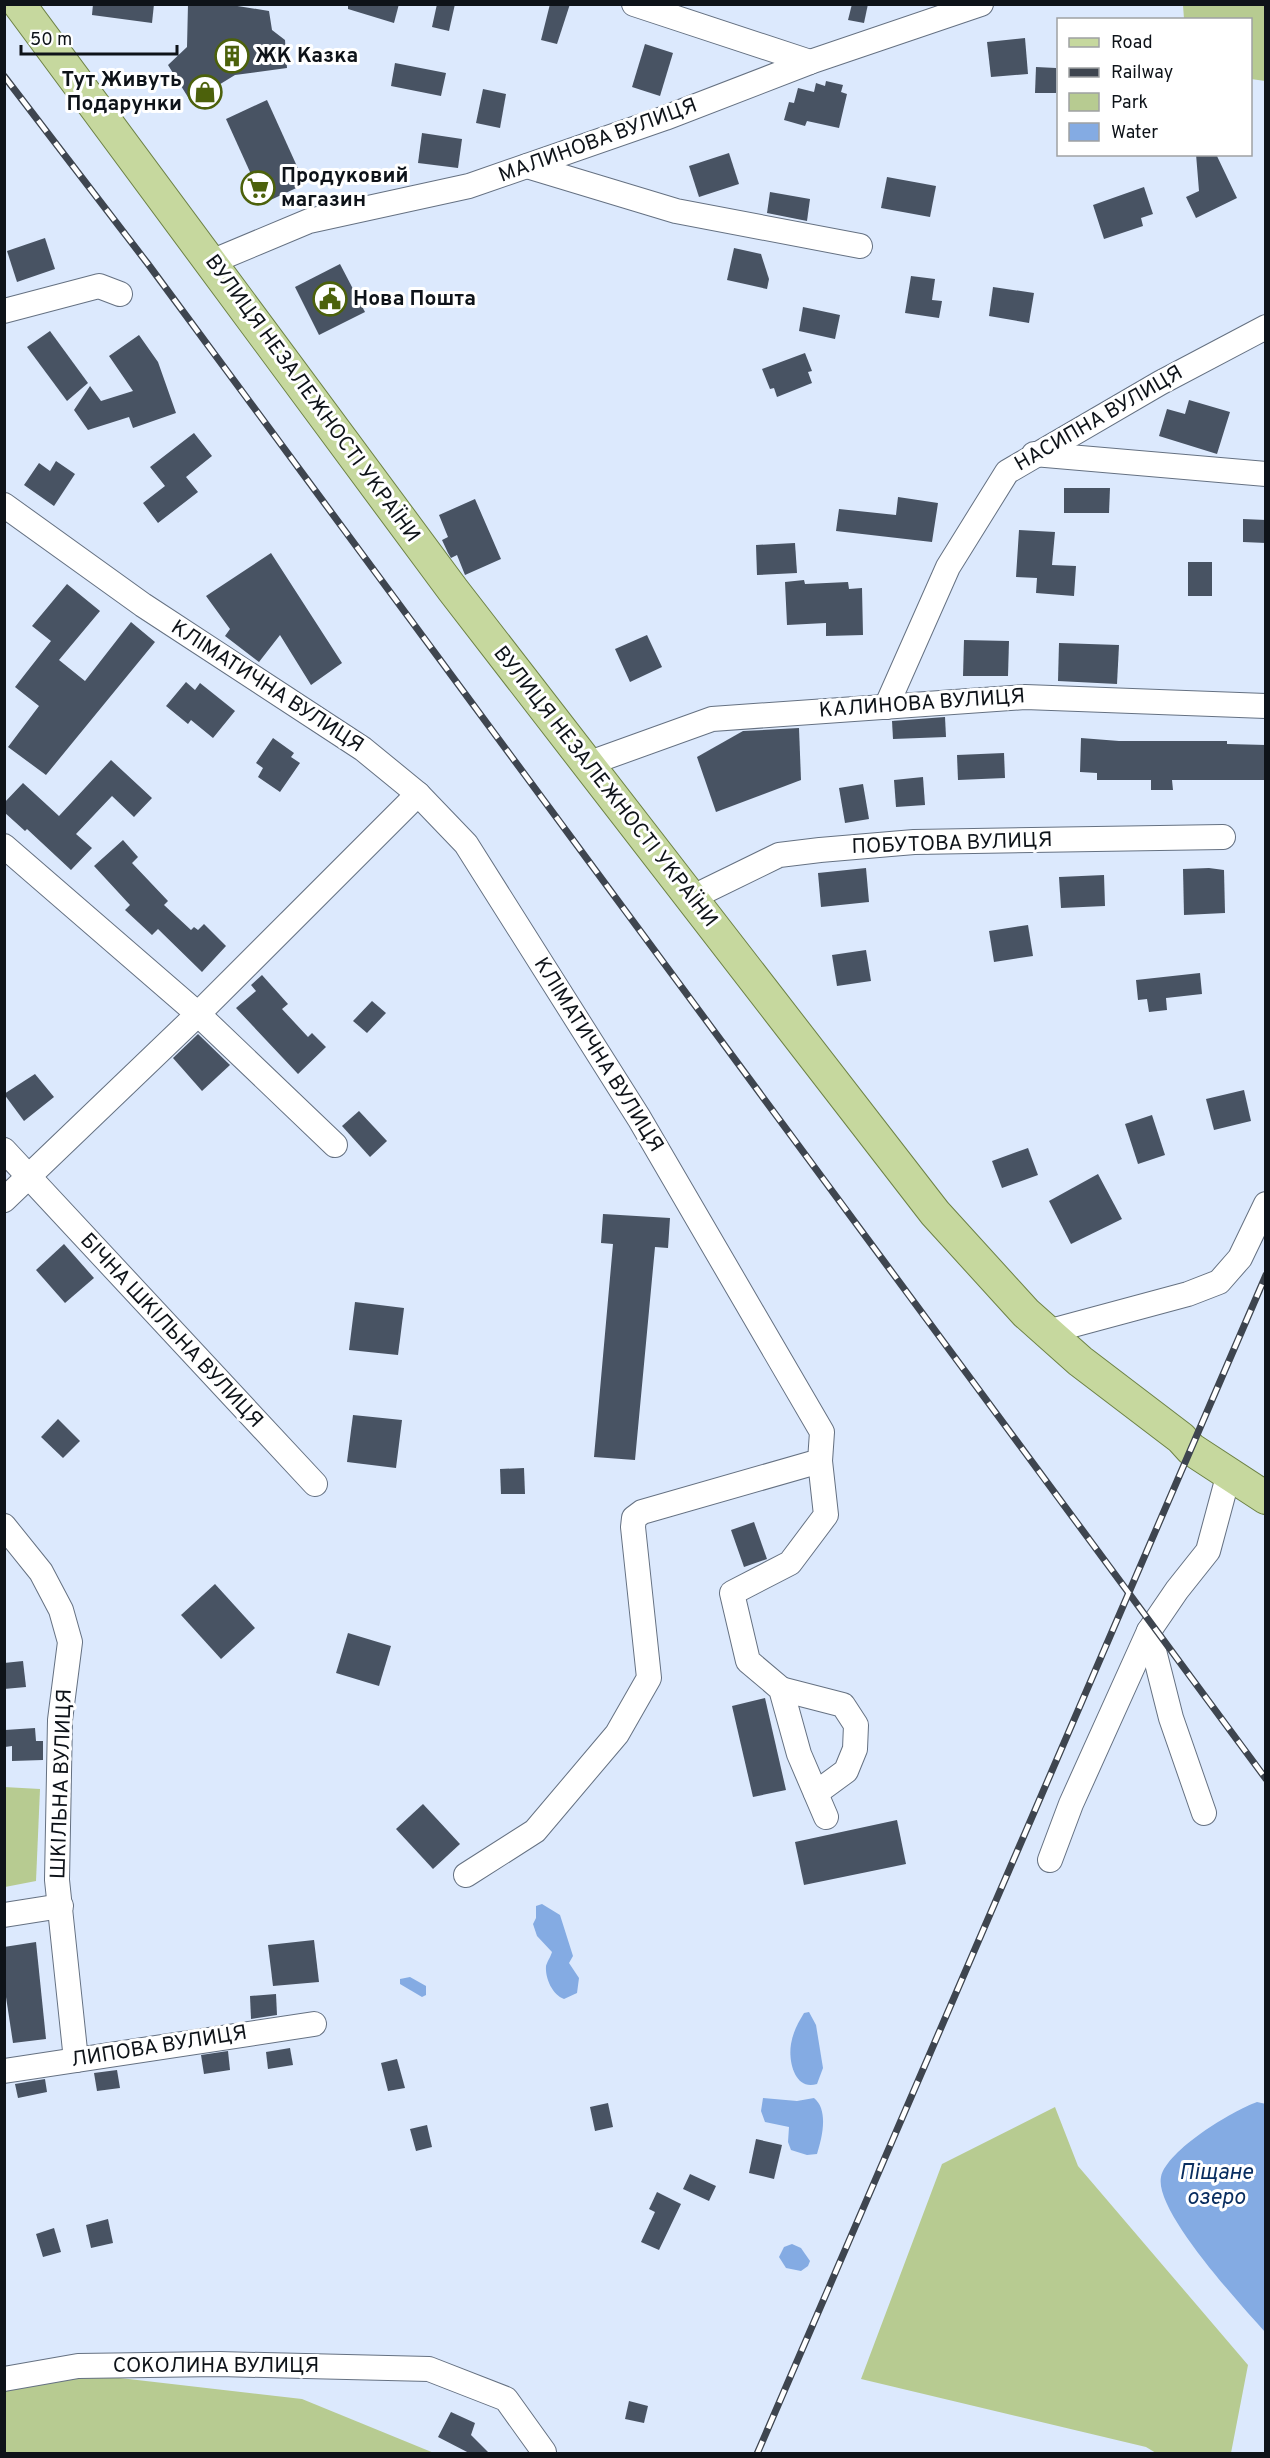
<svg xmlns="http://www.w3.org/2000/svg" width="1270" height="2458" viewBox="0 0 1270 2458" font-family="Overpass,sans-serif">
<rect width="100%" height="100%" fill="#dce9fd"/>
<g fill="#b7cb91">
<polygon points="1183,5 1265,5 1265,81 1251,79 1250,20 1184,19"/>
<polygon points="4,1787 40,1789 36,1881 5,1887"/>
<polygon points="1055,2107 1078,2166 1248,2365 1231,2453 1156,2453 1146,2447 861,2379 942,2164"/>
<polygon points="94,2375 302,2399 434,2453 5,2454 5,2390"/>
</g>
<g fill="#84abe3">
<path d="M542,1904L560,1915L573,1956L569,1963L579,1978L577,1993L564,1999C553,1995 545,1979 546,1966C547,1962 551,1956 552,1952L537,1936L533,1924L536,1918V1906Z"/>
<polygon points="410,1977 426,1986 426,1995 422,1997 400,1984 400,1979"/>
<path d="M809,2012L816,2025L823,2068L817,2084C795,2091 788,2062 791,2044C793,2032 798,2023 804,2013Z"/>
<path d="M763,2098L797,2101L814,2098C829,2110 822,2138 817,2154L807,2155L791,2150L788,2142L789,2127L765,2122L761,2111Z"/>
<path d="M1257,2102L1266,2104L1265,2332C1242,2306 1154,2211 1161,2177C1167,2150 1232,2111 1257,2102Z"/>
<polygon points="792,2244 801,2248 810,2261 808,2266 801,2271 786,2268 779,2257 784,2247"/>
</g>
<g fill="#485363">
<polygon points="93,4 154,4 152,23 92,15"/>
<polygon points="188,4 225,4 269,11 272,30 285,40 287,68 235,75 191,102 168,65 187,47"/>
<polygon points="348,4 399,4 394,23 348,9"/>
<polygon points="437,4 455,4 449,31 432,27"/>
<polygon points="550,4 570,4 557,44 541,40"/>
<polygon points="852,4 868,4 864,23 848,20"/>
<polygon points="1025,38 1028,74 991,77 987,42"/>
<polygon points="645,44 673,53 660,96 632,87"/>
<polygon points="395,63 446,73 441,96 391,86"/>
<polygon points="1036,67 1056,68 1056,93 1035,93"/>
<polygon points="826,81 843,85 841,92 847,94 839,128 807,121 805,126 784,120 789,102 794,103 798,88 814,92 816,83 825,86"/>
<polygon points="483,89 506,94 500,128 476,123"/>
<polygon points="267,100 305,184 264,203 226,119"/>
<polygon points="422,133 462,139 458,168 418,163"/>
<polygon points="729,153 739,184 699,197 689,166"/>
<polygon points="1196,154 1216,154 1237,198 1196,218 1186,197 1199,191"/>
<polygon points="887,177 936,186 930,217 881,208"/>
<polygon points="1144,187 1153,214 1141,218 1143,226 1104,239 1093,205"/>
<polygon points="770,192 810,199 807,221 767,213"/>
<polygon points="45,238 55,269 17,282 7,251"/>
<polygon points="734,248 761,254 769,279 767,289 727,280"/>
<polygon points="340,264 365,312 319,335 295,287"/>
<polygon points="911,276 935,279 932,300 942,301 939,318 905,313"/>
<polygon points="993,287 1034,293 1029,323 989,316"/>
<polygon points="803,307 840,315 835,339 799,331"/>
<polygon points="50,331 88,383 67,401 27,347"/>
<polygon points="139,335 158,362 176,413 133,428 129,417 88,430 74,410 90,386 101,401 133,391 109,356"/>
<polygon points="805,353 812,371 808,372 812,383 777,397 774,388 770,389 762,369"/>
<polygon points="1189,400 1230,412 1217,454 1159,436 1167,409 1185,414"/>
<polygon points="194,433 212,456 186,477 198,492 158,523 143,503 165,486 150,467"/>
<polygon points="56,461 75,474 54,506 24,485 39,463 50,471"/>
<polygon points="1064,488 1110,488 1109,513 1064,513"/>
<polygon points="898,497 938,503 932,542 836,531 839,509 896,515"/>
<polygon points="475,499 501,559 465,575 457,555 451,558 448,553 442,540 448,537 439,515"/>
<polygon points="1243,519 1266,520 1266,543 1243,542"/>
<polygon points="1019,530 1055,532 1052,565 1076,566 1074,596 1036,593 1037,578 1016,577"/>
<polygon points="795,543 797,573 757,575 756,545"/>
<polygon points="271,553 342,663 311,685 280,635 259,662 225,636 230,629 206,596"/>
<rect x="1188" y="562" width="24" height="34"/>
<polygon points="804,580 805,584 848,582 849,589 862,588 863,635 826,636 826,623 787,625 785,582"/>
<polygon points="67,584 100,611 59,660 85,681 131,622 155,642 46,775 8,747 39,706 15,687 51,641 32,626"/>
<polygon points="647,635 662,667 630,682 615,649"/>
<polygon points="964,640 1009,641 1008,676 963,676"/>
<polygon points="1059,643 1119,645 1117,684 1058,681"/>
<polygon points="186,682 195,690 200,683 235,711 213,738 191,720 188,724 166,706"/>
<polygon points="945,717 946,737 893,739 892,721"/>
<polygon points="799,728 801,780 716,812 697,757 743,731"/>
<polygon points="273,738 294,753 291,757 300,763 280,792 258,777 263,768 256,763"/>
<polygon points="1081,738 1119,741 1227,741 1227,744 1266,745 1266,780 1172,780 1173,790 1151,790 1151,780 1097,780 1097,773 1080,772"/>
<polygon points="1004,753 1005,778 958,780 957,755"/>
<polygon points="111,760 152,798 134,817 112,796 76,834 92,848 71,870 27,829 25,831 4,812 4,803 23,783 59,816"/>
<polygon points="923,777 925,805 896,807 894,780"/>
<polygon points="863,784 869,819 845,823 839,788"/>
<polygon points="123,840 138,857 132,863 168,901 164,905 191,930 194,927 198,930 204,924 226,946 202,972 158,929 152,935 125,910 130,905 94,866"/>
<polygon points="866,868 869,902 821,907 818,873"/>
<polygon points="1209,868 1224,870 1225,913 1184,915 1183,869"/>
<polygon points="1104,875 1105,906 1061,908 1059,877"/>
<polygon points="1028,925 1033,956 994,962 989,931"/>
<polygon points="866,950 871,981 837,986 832,955"/>
<polygon points="1200,973 1202,994 1166,998 1167,1010 1149,1012 1147,999 1138,1000 1136,980"/>
<polygon points="262,975 288,1004 282,1009 308,1037 312,1033 326,1047 298,1074 236,1008 256,991 251,985"/>
<polygon points="372,1001 386,1013 367,1033 353,1021"/>
<polygon points="198,1034 230,1065 202,1091 173,1058"/>
<polygon points="35,1074 54,1097 24,1121 4,1094"/>
<polygon points="1244,1090 1251,1121 1214,1130 1206,1099"/>
<polygon points="359,1111 387,1141 370,1157 342,1126"/>
<polygon points="1152,1115 1165,1155 1138,1164 1125,1124"/>
<polygon points="1028,1148 1038,1175 1002,1188 992,1161"/>
<polygon points="1098,1174 1122,1219 1071,1244 1049,1201"/>
<polygon points="603,1214 670,1218 668,1248 655,1247 635,1460 594,1457 613,1244 601,1243"/>
<polygon points="64,1244 94,1278 65,1303 36,1270"/>
<polygon points="355,1302 404,1308 398,1355 349,1350"/>
<polygon points="353,1415 402,1420 396,1468 347,1462"/>
<polygon points="58,1419 80,1441 63,1458 41,1437"/>
<polygon points="524,1468 525,1494 501,1494 500,1469"/>
<polygon points="754,1522 767,1559 744,1567 731,1530"/>
<polygon points="215,1584 255,1628 221,1659 181,1615"/>
<polygon points="348,1633 391,1646 379,1686 336,1673"/>
<polygon points="23,1661 26,1687 4,1689 4,1663"/>
<polygon points="765,1698 786,1790 753,1797 732,1706"/>
<polygon points="35,1728 36,1741 43,1741 43,1760 12,1761 12,1746 5,1747 5,1730"/>
<polygon points="423,1804 460,1844 433,1869 396,1829"/>
<polygon points="897,1820 906,1864 804,1885 795,1842"/>
<polygon points="314,1940 319,1982 273,1986 268,1945"/>
<polygon points="36,1942 46,2039 13,2043 4,1984 4,1947"/>
<polygon points="276,1994 277,2015 251,2019 250,1996"/>
<polygon points="290,2048 293,2065 268,2069 266,2052"/>
<polygon points="228,2051 230,2070 204,2074 201,2055"/>
<polygon points="397,2059 405,2088 388,2091 381,2063"/>
<polygon points="117,2070 120,2088 97,2091 94,2073"/>
<polygon points="45,2079 47,2092 18,2098 15,2084"/>
<polygon points="608,2103 613,2127 595,2131 590,2107"/>
<polygon points="427,2125 432,2147 416,2151 410,2129"/>
<polygon points="756,2139 782,2145 774,2179 749,2173"/>
<polygon points="690,2174 716,2186 709,2201 683,2189"/>
<polygon points="657,2192 681,2204 659,2250 641,2242 655,2212 649,2209"/>
<polygon points="108,2219 113,2243 91,2248 86,2225"/>
<polygon points="54,2228 61,2252 43,2257 36,2234"/>
<polygon points="629,2401 648,2406 644,2423 625,2419"/>
<polygon points="451,2412 475,2423 471,2435 490,2454 471,2454 438,2437"/>
</g>
<g fill="none" stroke-linecap="round" stroke-linejoin="round">
<defs>
<g id="minor">
<polyline points="634,4 810,62"/>
<polyline points="527,166 676,211 860,246"/>
<polyline points="211,262 309,221 469,186 665,118 810,62 981,4"/>
<polyline points="4,311 99,286 120,294"/>
<polyline points="1034,454 1266,474"/>
<polyline points="4,505 143,605 363,749 418,794 466,844 639,1118 822,1432 820,1461 642,1512 634,1518 633,1527 649,1678 617,1734 535,1831 466,1875"/>
<polyline points="886,707 948,567 1007,472 1160,383 1266,327"/>
<polyline points="587,764 712,719 1025,697 1266,706"/>
<polyline points="4,846 198,1014 335,1145"/>
<polyline points="691,898 779,855 820,850 914,842 1223,837"/>
<polyline points="4,1150 315,1484"/>
<polyline points="4,1200 198,1014 418,794"/>
<polyline points="1047,1332 1188,1294 1219,1282 1240,1258 1266,1204"/>
<polyline points="820,1461 826,1515 790,1563 732,1593 748,1661 781,1689 799,1754 826,1817"/>
<polyline points="4,1526 41,1572 61,1610 70,1642 60,1720 57,1880 76,2060"/>
<polyline points="1149,1631 1171,1718 1204,1813"/>
<polyline points="781,1689 843,1705 856,1725 855,1749 846,1771 816,1793"/>
<polyline points="1050,1860 1071,1804 1149,1631 1177,1590 1208,1551 1229,1473"/>
<polyline points="4,1915 61,1906"/>
<polyline points="4,2071 314,2024"/>
<polyline points="4,2379 78,2366 219,2364 429,2369 506,2399 544,2452"/>
</g>
<polyline id="major" points="19,4 453,590 935,1213 1026,1313 1080,1361 1181,1438 1191,1449 1266,1498"/>
</defs>
<use href="#minor" stroke="#657182" stroke-width="26"/>
<use href="#major" stroke="#6d8245" stroke-width="34"/>
<use href="#minor" stroke="#fff" stroke-width="24"/>
<use href="#major" stroke="#c6d89e" stroke-width="32"/>
<defs>
<g id="rail">
<polyline points="4,76 148,264 1266,1779"/>
<polyline points="757,2454 1266,1275"/>
</g>
</defs>
<use href="#rail" stroke="#3e454f" stroke-width="7"/>
<use href="#rail" stroke="#fff" stroke-width="4.5" stroke-dasharray="14" stroke-linecap="butt"/>
</g>
<defs>
<symbol id="building-ring" viewBox="-11 -11 22 22"><circle r="9.5" fill="#fff" stroke="#4c610b" stroke-width="1.5"/><path d="M-4-6H4V6H1V3H-1V6H-4ZM-2.5-4.3h1.7v1.8h-1.7ZM.8-4.3h1.7v1.8H.8ZM-2.5-1h1.7V.8h-1.7ZM.8-1h1.7V.8H.8Z" fill="#4c610b"/></symbol>
<symbol id="shop-ring" viewBox="-11 -11 22 22"><circle r="9.5" fill="#fff" stroke="#4c610b" stroke-width="1.5"/><path d="M-5-2.5h2.3a2.7 3.5 0 0 1 5.4 0H5L5.5 6h-11ZM-1.5-2.5h3a1.5 2.3 0 0 0-3 0Z" fill="#4c610b"/></symbol>
<symbol id="supermarket-ring" viewBox="-11 -11 22 22"><circle r="9.5" fill="#fff" stroke="#4c610b" stroke-width="1.5"/><path d="M-6-5.5h2.5l.6 2H6L4.5 2H-2.5L-4.4-4H-6ZM-1.5 3.2a1.3 1.3 0 1 0 .1 0ZM3 3.2a1.3 1.3 0 1 0 .1 0Z" fill="#4c610b"/></symbol>
<symbol id="civic-ring" viewBox="-11 -11 22 22"><circle r="9.5" fill="#fff" stroke="#4c610b" stroke-width="1.5"/><path d="M-.6-6.5H3V-4.5H.6V-3L4-1V1h2V6H-6V1h2V-1L-.6-3ZM-1.2 2.5V6h2.4V2.5Z" fill="#4c610b"/></symbol>
</defs>
<g fill-rule="evenodd">
<use href="#building-ring" x="213" y="37" width="38" height="38"/>
<use href="#shop-ring" x="186" y="73" width="38" height="38"/>
<use href="#supermarket-ring" x="239" y="169" width="38" height="38"/>
<use href="#civic-ring" x="311" y="280" width="38" height="38"/>
</g>
<g text-anchor="middle" dominant-baseline="central" stroke-width="6" stroke-linejoin="round" paint-order="stroke">
<g font-size="21" font-weight="bold" fill="#0e1319" stroke="#fff" text-anchor="start">
<text x="255" y="56">ЖК Казка</text>
<text x="182" y="80" text-anchor="end">Тут Живуть<tspan x="182" dy="24">Подарунки</tspan></text>
<text x="281" y="176">Продуковий<tspan x="281" dy="24">магазин</tspan></text>
<text x="353" y="299">Нова Пошта</text>
</g>
<g font-size="21" fill="#0e1319" stroke="#fff">
<text transform="translate(598 141) rotate(-20)">МАЛИНОВА ВУЛИЦЯ</text>
<text transform="translate(312 399) rotate(54)">ВУЛИЦЯ НЕЗАЛЕЖНОСТІ УКРАЇНИ</text>
<text transform="translate(1099 419) rotate(-30)">НАСИПНА ВУЛИЦЯ</text>
<text transform="translate(267 687) rotate(33)">КЛІМАТИЧНА ВУЛИЦЯ</text>
<text transform="translate(922 704) rotate(-4)">КАЛИНОВА ВУЛИЦЯ</text>
<text transform="translate(605 787) rotate(52)">ВУЛИЦЯ НЕЗАЛЕЖНОСТІ УКРАЇНИ</text>
<text transform="translate(952 844) rotate(-2)">ПОБУТОВА ВУЛИЦЯ</text>
<text transform="translate(598 1055) rotate(58)">КЛІМАТИЧНА ВУЛИЦЯ</text>
<text transform="translate(171 1331) rotate(47)">БІЧНА ШКІЛЬНА ВУЛИЦЯ</text>
<text transform="translate(62 1784) rotate(-88)">ШКІЛЬНА ВУЛИЦЯ</text>
<text transform="translate(159 2047) rotate(-9)">ЛИПОВА ВУЛИЦЯ</text>
<text x="216" y="2366">СОКОЛИНА ВУЛИЦЯ</text>
</g>
<g font-size="22" font-style="italic" fill="#092e60" stroke="#fff">
<text x="1216" y="2173">Піщане<tspan x="1216" dy="25">озеро</tspan></text>
</g>
</g>
<rect width="1270" height="2458" fill="none" stroke="#0e1319" stroke-width="12"/>
<rect x="1057" y="18" width="195" height="138" fill="#ffffff" stroke="#9fa1a3" stroke-width="1.5"/>
<rect x="1069" y="38" width="30" height="9" fill="#c6d89e" stroke="#9fa1a3" stroke-width="1.5"/>
<text x="1111" y="48" font-size="18" fill="#0e1319">Road</text>
<rect x="1069" y="68" width="30" height="9" fill="#3e454f" stroke="#9fa1a3" stroke-width="1.5"/>
<text x="1111" y="78" font-size="18" fill="#0e1319">Railway</text>
<rect x="1069" y="93" width="30" height="18" fill="#b7cb91" stroke="#9fa1a3" stroke-width="1.5"/>
<text x="1111" y="108" font-size="18" fill="#0e1319">Park</text>
<rect x="1069" y="123" width="30" height="18" fill="#84abe3" stroke="#9fa1a3" stroke-width="1.5"/>
<text x="1111" y="138" font-size="18" fill="#0e1319">Water</text>
<path d="M21 45v9h156v-9" fill="none" stroke="#0e1319" stroke-width="3"/>
<text x="30" y="45" font-size="18" fill="#0e1319" stroke="#ffffff" stroke-width="4.5" paint-order="stroke">50 m</text>
</svg>
